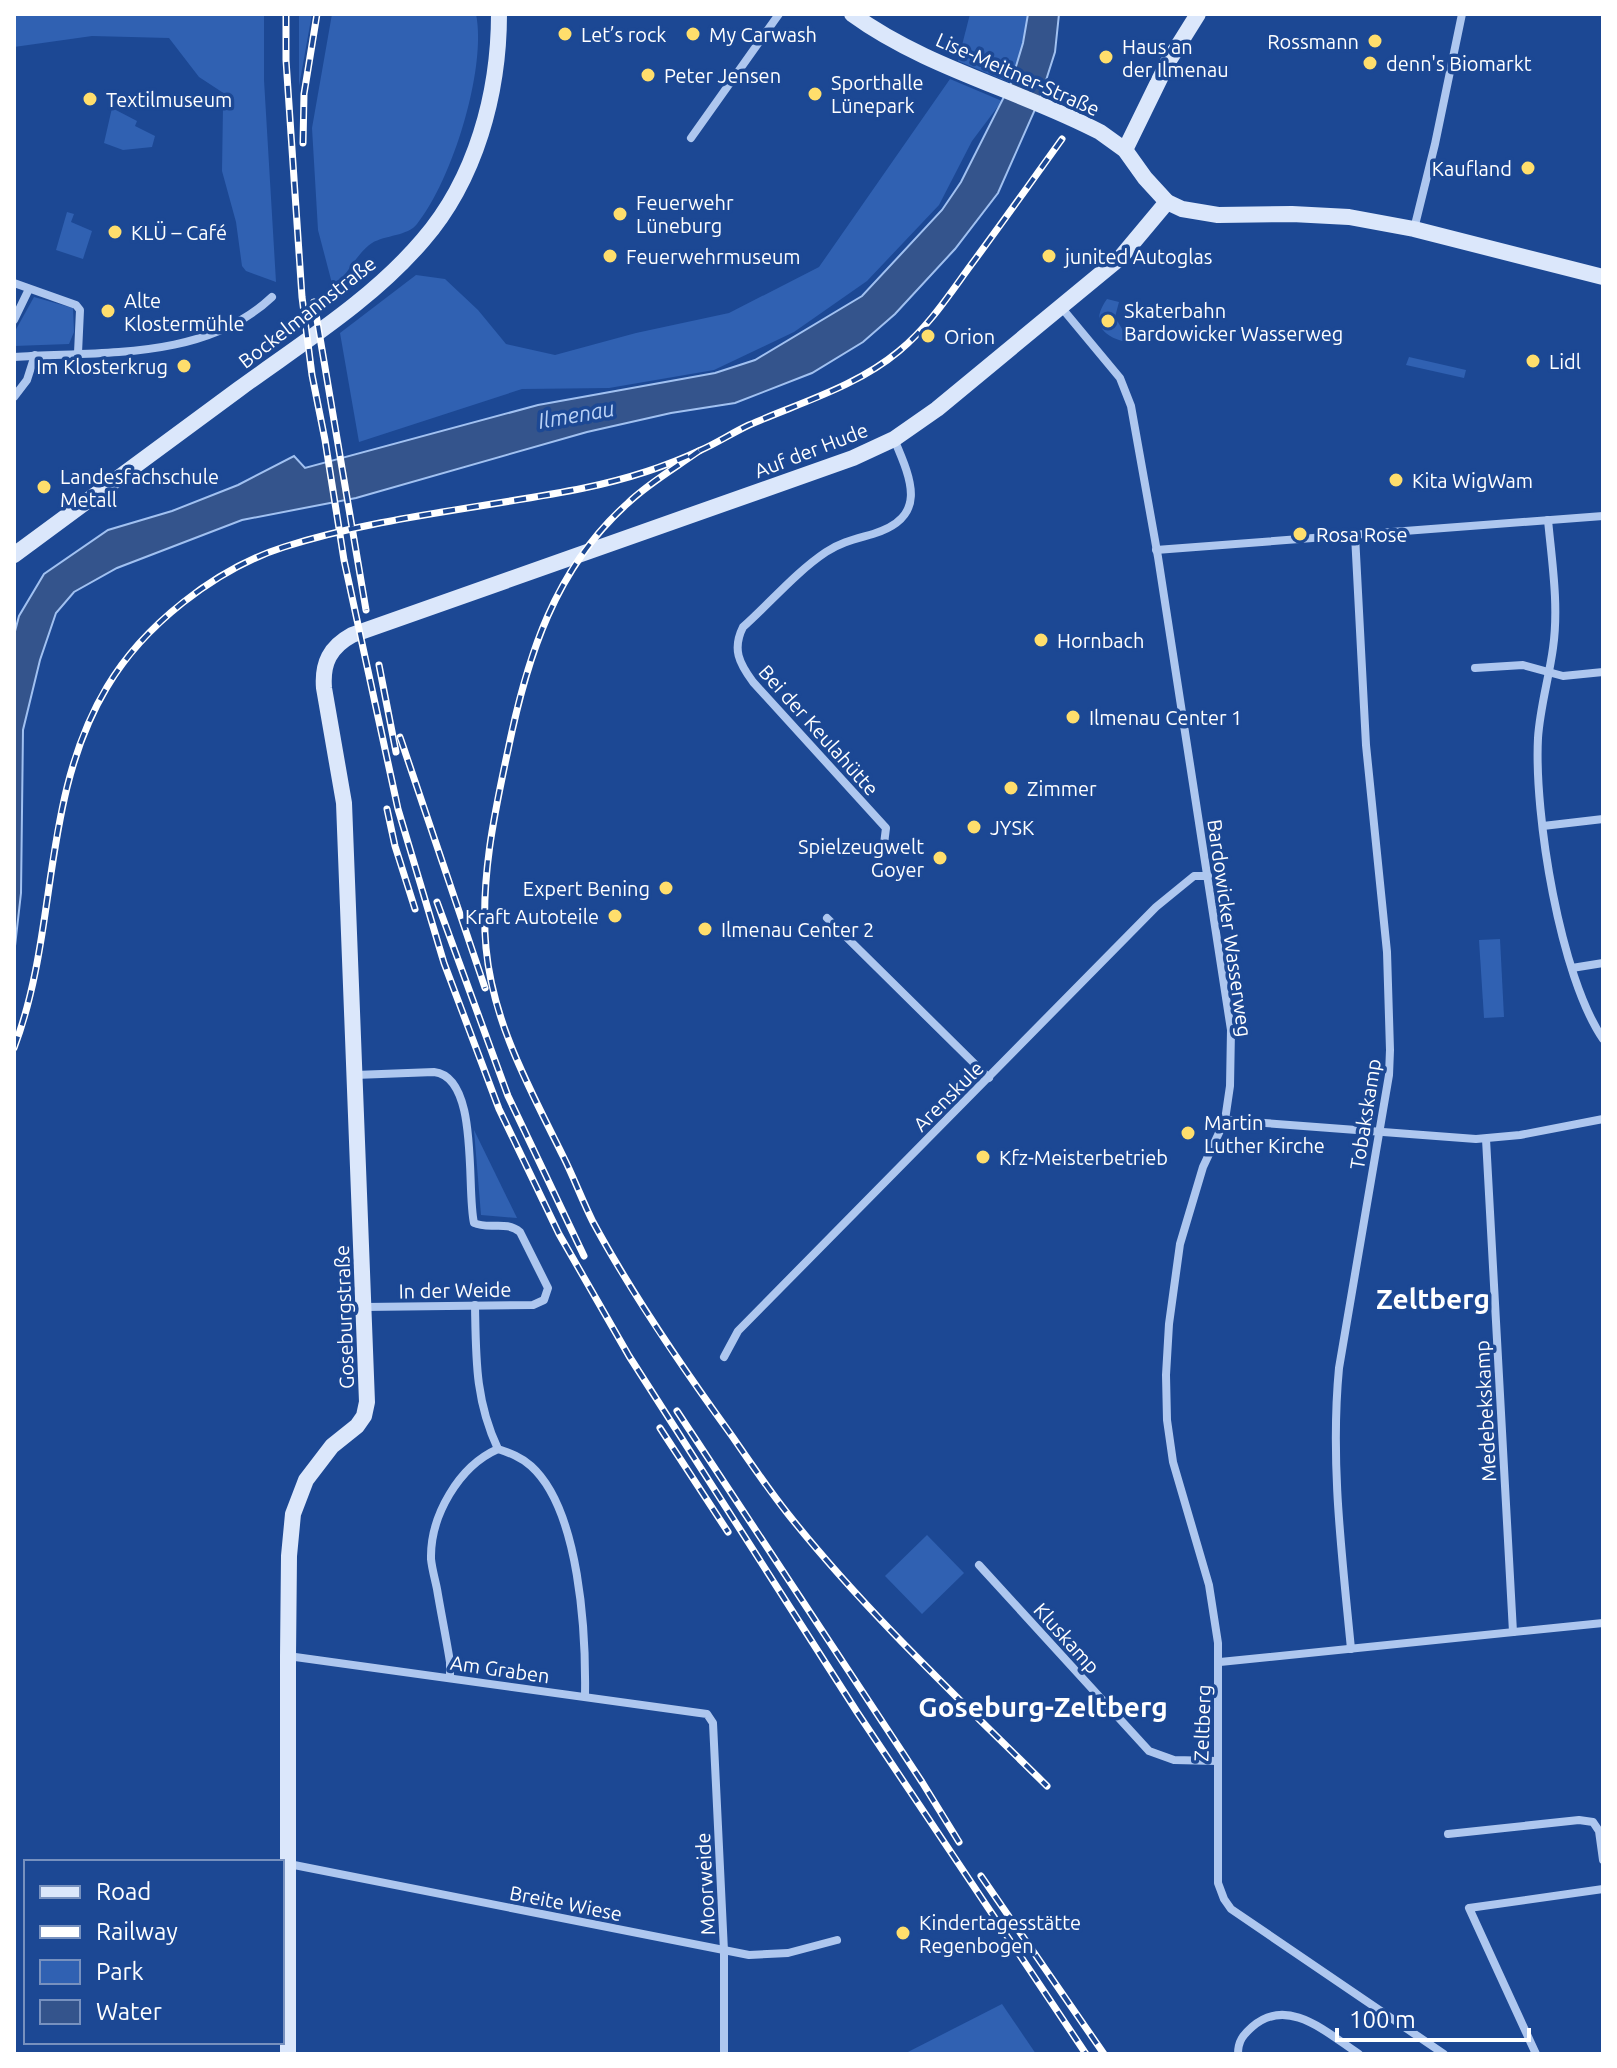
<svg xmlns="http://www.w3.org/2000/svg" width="1617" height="2068" viewBox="0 0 1617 2068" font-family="Ubuntu,sans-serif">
<rect width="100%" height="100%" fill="#1c4894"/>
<g fill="#3061b2">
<polygon points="14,14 264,14 264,80 276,282 246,271 242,266 236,222 222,171 223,106 228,96 199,77 169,38 92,36 14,47"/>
<polygon points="299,14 312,14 299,86"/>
<path d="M332,14H476C487,68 452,181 417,224C408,236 385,235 372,243C360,250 343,278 334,291L318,230L312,128Z"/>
<polygon points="970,14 1028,14 1023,43 1011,83 958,61"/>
<polygon points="950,79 1002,101 972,141 939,205 867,281 794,332 714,370 609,388 522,389 359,442 340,333 416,275 445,279 478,310 506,344 555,355 636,333 729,313 819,267"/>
<polygon points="112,108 137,121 135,126 155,136 152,147 123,150 104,143"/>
<polygon points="67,212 74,214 71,222 92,231 83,259 56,250"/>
<polygon points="34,297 73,308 74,332 69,344 14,346 14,333"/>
<path d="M1107,299L1119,302L1115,317L1125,334L1126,342C1100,336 1091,321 1107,299Z"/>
<polygon points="1409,357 1466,370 1464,378 1406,365"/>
<polygon points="1500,939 1504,1017 1484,1018 1479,940"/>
<polygon points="474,1130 517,1218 481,1215"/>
<polygon points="927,1535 964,1573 922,1614 885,1576"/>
<polygon points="1002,2004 1036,2054 904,2054"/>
</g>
<polygon fill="#34548c" stroke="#a1c1f1" stroke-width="2" points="1028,14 1059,14 1055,52 1041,96 998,193 955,249 895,314 863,342 812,373 735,403 671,413 587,432 356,498 242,520 117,568 74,592 56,613 40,660 23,730 21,893 14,955 14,635 19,616 44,574 108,530 172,511 238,485 294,456 305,468 538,405 715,373 755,360 862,296 942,210 961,182 1011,83 1023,43"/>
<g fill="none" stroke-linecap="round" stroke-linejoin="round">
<g stroke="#aec7ef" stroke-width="8">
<polyline points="691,138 779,14"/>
<polyline points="1414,229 1435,144 1462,14"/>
<polyline points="14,283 76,305 80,310 78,353"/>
<polyline points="1061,307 1120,378 1131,406 1158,557 1231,1030 1230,1086 1225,1120 1203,1167 1180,1244 1169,1324 1166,1375 1167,1420 1173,1462 1209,1585 1218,1643 1218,1883 1224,1899 1231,1909 1444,2054"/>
<polyline points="14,320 29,289"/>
<path d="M14,357C101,351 204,361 272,297"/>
<polyline points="14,397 27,380 35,355"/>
<path d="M1548,520C1552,562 1559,606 1553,648C1549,678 1540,707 1538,738C1534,815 1560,976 1603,1039"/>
<polyline points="1156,550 1603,516"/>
<polyline points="1475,668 1523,665 1563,676 1603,672"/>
<polyline points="1543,826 1603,819"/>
<path d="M884,844L886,828L753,682C739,663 732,649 743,627C770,603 796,572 826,552C841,542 856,539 873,534C928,517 912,481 894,439"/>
<polyline points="827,918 989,1078"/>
<polyline points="1572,968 1603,963"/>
<path d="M355,1075L434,1072C480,1077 466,1189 474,1223C489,1230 506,1220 520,1232L548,1288L544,1300L533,1305L364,1307"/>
<polyline points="1225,1120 1476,1139 1520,1135 1603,1119"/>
<polyline points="1486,1139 1513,1632"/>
<path d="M475,1305C476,1358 475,1400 498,1449C510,1453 521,1457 531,1466C580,1510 586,1634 585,1696"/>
<polyline points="724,1357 738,1331 1156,907 1194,876 1208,876"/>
<polyline points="979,1565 1149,1751 1174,1760 1217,1761"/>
<path d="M1351,1649C1342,1555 1330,1462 1339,1368L1389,1075L1390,1050L1387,952L1366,745L1355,535"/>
<polyline points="288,1656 707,1714 713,1723 724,1951 724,2054"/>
<polyline points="1220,1662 1603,1623"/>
<path d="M450,1678V1662C446,1637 441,1613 437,1589C435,1579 432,1569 431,1559C430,1516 459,1466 498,1449"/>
<polyline points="1448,1834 1579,1820 1593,1822 1599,1831 1603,1860"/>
<polyline points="289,1864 749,1955 788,1953 837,1940"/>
<path d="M1238,2054C1238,2041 1243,2035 1252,2027C1288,1995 1328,2034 1359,2054"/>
<polyline points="1536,2054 1469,1908 1603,1889"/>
</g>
<g stroke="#dbe7fb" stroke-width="16">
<path d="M852,14C926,68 1020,90 1100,132L1125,150L1145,178L1167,202L1182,209L1218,215L1292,214L1349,217L1414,229L1603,277"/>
<polyline points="1125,150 1168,62 1198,14"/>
<path d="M14,555C89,500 164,444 239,389C302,343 372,300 423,240C476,179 499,93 499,14"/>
<path d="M288,2054V1656L289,1556L293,1514L306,1480L332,1446L357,1426L364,1416L367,1402L344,803L324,688C322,663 330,647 352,635L853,458L894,439L937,409L1121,257L1167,202"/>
</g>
<defs>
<g id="rail">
<polyline points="286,14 286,60 302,297 312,375 325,440 344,560 398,809 444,963 499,1109 559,1234 629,1356 857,1712 1086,2054"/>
<polyline points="303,143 304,94 317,14"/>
<polyline points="314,302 366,610"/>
<path d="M699,451C675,468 649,483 628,503C555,568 527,657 508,750C494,815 480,881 486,948C493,1023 530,1089 563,1156C574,1178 582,1200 593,1222C633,1296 682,1367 732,1436C750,1462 768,1489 788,1514C866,1612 958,1698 1047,1786"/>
<polyline points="379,665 396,752"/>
<polyline points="400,737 485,988"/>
<polyline points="387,809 395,846 415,909"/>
<polyline points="437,902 508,1096 584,1256"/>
<path d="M14,1048C59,929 40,799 107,687C143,626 215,569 284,547C381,516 485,508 584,488C623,480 665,467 701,450C717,443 732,433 749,425C799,403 856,387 899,351C927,328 947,298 968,269C1000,226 1031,182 1062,139"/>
<polyline points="677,1411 922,1782 959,1842"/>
<polyline points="660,1428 728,1532"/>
<polyline points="981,1876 1104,2054"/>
</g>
</defs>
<use href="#rail" stroke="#fff" stroke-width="7"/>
<use href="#rail" stroke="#1c4894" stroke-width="4" stroke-dasharray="12" stroke-linecap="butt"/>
</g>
<g fill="#ffde6c" stroke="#1c4894" stroke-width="3">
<circle cx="565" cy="34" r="8"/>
<circle cx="693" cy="34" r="8"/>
<circle cx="1375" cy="41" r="8"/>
<circle cx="1106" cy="57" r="8"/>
<circle cx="1370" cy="63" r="8"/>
<circle cx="648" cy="75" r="8"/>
<circle cx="815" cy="94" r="8"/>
<circle cx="90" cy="99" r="8"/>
<circle cx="1528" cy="168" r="8"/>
<circle cx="620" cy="214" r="8"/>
<circle cx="115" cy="232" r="8"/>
<circle cx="610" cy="256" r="8"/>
<circle cx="1049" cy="256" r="8"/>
<circle cx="108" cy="311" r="8"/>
<circle cx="1108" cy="321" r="8"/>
<circle cx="928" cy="336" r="8"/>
<circle cx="1533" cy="361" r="8"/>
<circle cx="184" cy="366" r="8"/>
<circle cx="1396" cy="480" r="8"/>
<circle cx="44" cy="487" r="8"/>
<circle cx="1300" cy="534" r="8"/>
<circle cx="1041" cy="640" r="8"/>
<circle cx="1073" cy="717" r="8"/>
<circle cx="1011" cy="788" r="8"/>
<circle cx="974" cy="827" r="8"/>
<circle cx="940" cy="858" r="8"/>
<circle cx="666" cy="888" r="8"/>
<circle cx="615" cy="916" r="8"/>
<circle cx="705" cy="929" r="8"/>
<circle cx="1188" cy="1133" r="8"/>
<circle cx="983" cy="1157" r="8"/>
<circle cx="903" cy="1933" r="8"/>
</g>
<g text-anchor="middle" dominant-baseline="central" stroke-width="7" stroke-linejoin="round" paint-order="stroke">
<g font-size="20" fill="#fff" stroke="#1c4894" text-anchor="start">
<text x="581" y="34">Let’s rock</text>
<text x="709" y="34">My Carwash</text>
<text x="1359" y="41" text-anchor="end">Rossmann</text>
<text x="1122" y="46">Haus an<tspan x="1122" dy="23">der Ilmenau</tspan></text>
<text x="1386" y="63">denn's Biomarkt</text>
<text x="664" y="75">Peter Jensen</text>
<text x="831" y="82">Sporthalle<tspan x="831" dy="23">Lünepark</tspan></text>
<text x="106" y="99">Textilmuseum</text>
<text x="1512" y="168" text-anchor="end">Kaufland</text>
<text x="636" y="202">Feuerwehr<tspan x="636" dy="23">Lüneburg</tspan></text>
<text x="131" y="232">KLÜ – Café</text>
<text x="626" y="256">Feuerwehrmuseum</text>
<text x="1065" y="256">junited Autoglas</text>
<text x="124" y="300">Alte<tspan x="124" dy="23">Klostermühle</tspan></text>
<text x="1124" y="310">Skaterbahn<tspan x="1124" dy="23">Bardowicker Wasserweg</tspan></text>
<text x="944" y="336">Orion</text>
<text x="1549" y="361">Lidl</text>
<text x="168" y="366" text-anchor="end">Im Klosterkrug</text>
<text x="60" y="476">Landesfachschule<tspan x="60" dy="23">Metall</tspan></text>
<text x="1412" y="480">Kita WigWam</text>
<text x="1316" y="534">Rosa Rose</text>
<text x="1057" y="640">Hornbach</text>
<text x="1089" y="717">Ilmenau Center 1</text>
<text x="1027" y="788">Zimmer</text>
<text x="990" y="827">JYSK</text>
<text x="924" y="846" text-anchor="end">Spielzeugwelt<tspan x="924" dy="23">Goyer</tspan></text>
<text x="650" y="888" text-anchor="end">Expert Bening</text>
<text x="599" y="916" text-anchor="end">Kraft Autoteile</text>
<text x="721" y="929">Ilmenau Center 2</text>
<text x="1204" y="1122">Martin<tspan x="1204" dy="23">Luther Kirche</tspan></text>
<text x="999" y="1157">Kfz-Meisterbetrieb</text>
<text x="919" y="1922">Kindertagesstätte<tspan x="919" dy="23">Regenbogen</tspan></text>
</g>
<g font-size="20" fill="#fff" stroke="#1c4894">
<text transform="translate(1018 74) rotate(24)">Lise-Meitner-Straße</text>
<text transform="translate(307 312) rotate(-38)">Bockelmannstraße</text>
<text transform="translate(811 450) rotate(-21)">Auf der Hude</text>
<text transform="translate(819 730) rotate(48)">Bei der Keulahütte</text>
<text transform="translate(1230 928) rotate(82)">Bardowicker Wasserweg</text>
<text transform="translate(948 1096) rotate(-45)">Arenskule</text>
<text transform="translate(1365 1114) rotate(-81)">Tobakskamp</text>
<text transform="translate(455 1290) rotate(-1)">In der Weide</text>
<text transform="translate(344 1317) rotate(-92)">Goseburgstraße</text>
<text transform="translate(1485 1411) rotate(-93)">Medebekskamp</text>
<text transform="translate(1067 1638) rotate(48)">Kluskamp</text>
<text transform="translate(500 1669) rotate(8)">Am Graben</text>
<text transform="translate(1202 1723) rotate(-88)">Zeltberg</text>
<text transform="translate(705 1884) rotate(-93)">Moorweide</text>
<text transform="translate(566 1903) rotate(11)">Breite Wiese</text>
</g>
<g font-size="22" font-style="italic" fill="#bad2f6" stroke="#1c4894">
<text transform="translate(576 414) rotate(-10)">Ilmenau</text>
</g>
<g font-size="28" font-weight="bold" fill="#fff" stroke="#1c4894">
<text x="1433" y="1298">Zeltberg</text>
<text x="1043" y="1706">Goseburg-Zeltberg</text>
</g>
</g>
<rect width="1617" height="2068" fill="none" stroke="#ffffff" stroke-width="32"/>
<rect x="24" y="1860" width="260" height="184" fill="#1c4894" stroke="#7791bf" stroke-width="2"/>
<rect x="40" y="1886" width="40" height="12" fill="#dbe7fb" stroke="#7791bf" stroke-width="2"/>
<text x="96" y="1900" font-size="24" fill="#ffffff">Road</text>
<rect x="40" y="1926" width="40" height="12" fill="#ffffff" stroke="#7791bf" stroke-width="2"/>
<text x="96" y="1940" font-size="24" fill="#ffffff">Railway</text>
<rect x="40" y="1960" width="40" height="24" fill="#3061b2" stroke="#7791bf" stroke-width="2"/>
<text x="96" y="1980" font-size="24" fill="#ffffff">Park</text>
<rect x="40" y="2000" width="40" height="24" fill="#34548c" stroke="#7791bf" stroke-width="2"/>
<text x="96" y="2020" font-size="24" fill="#ffffff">Water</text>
<path d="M1337 2028v12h192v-12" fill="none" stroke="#ffffff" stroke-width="4"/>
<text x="1349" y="2028" font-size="24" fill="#ffffff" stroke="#1c4894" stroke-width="6" paint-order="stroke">100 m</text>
</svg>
